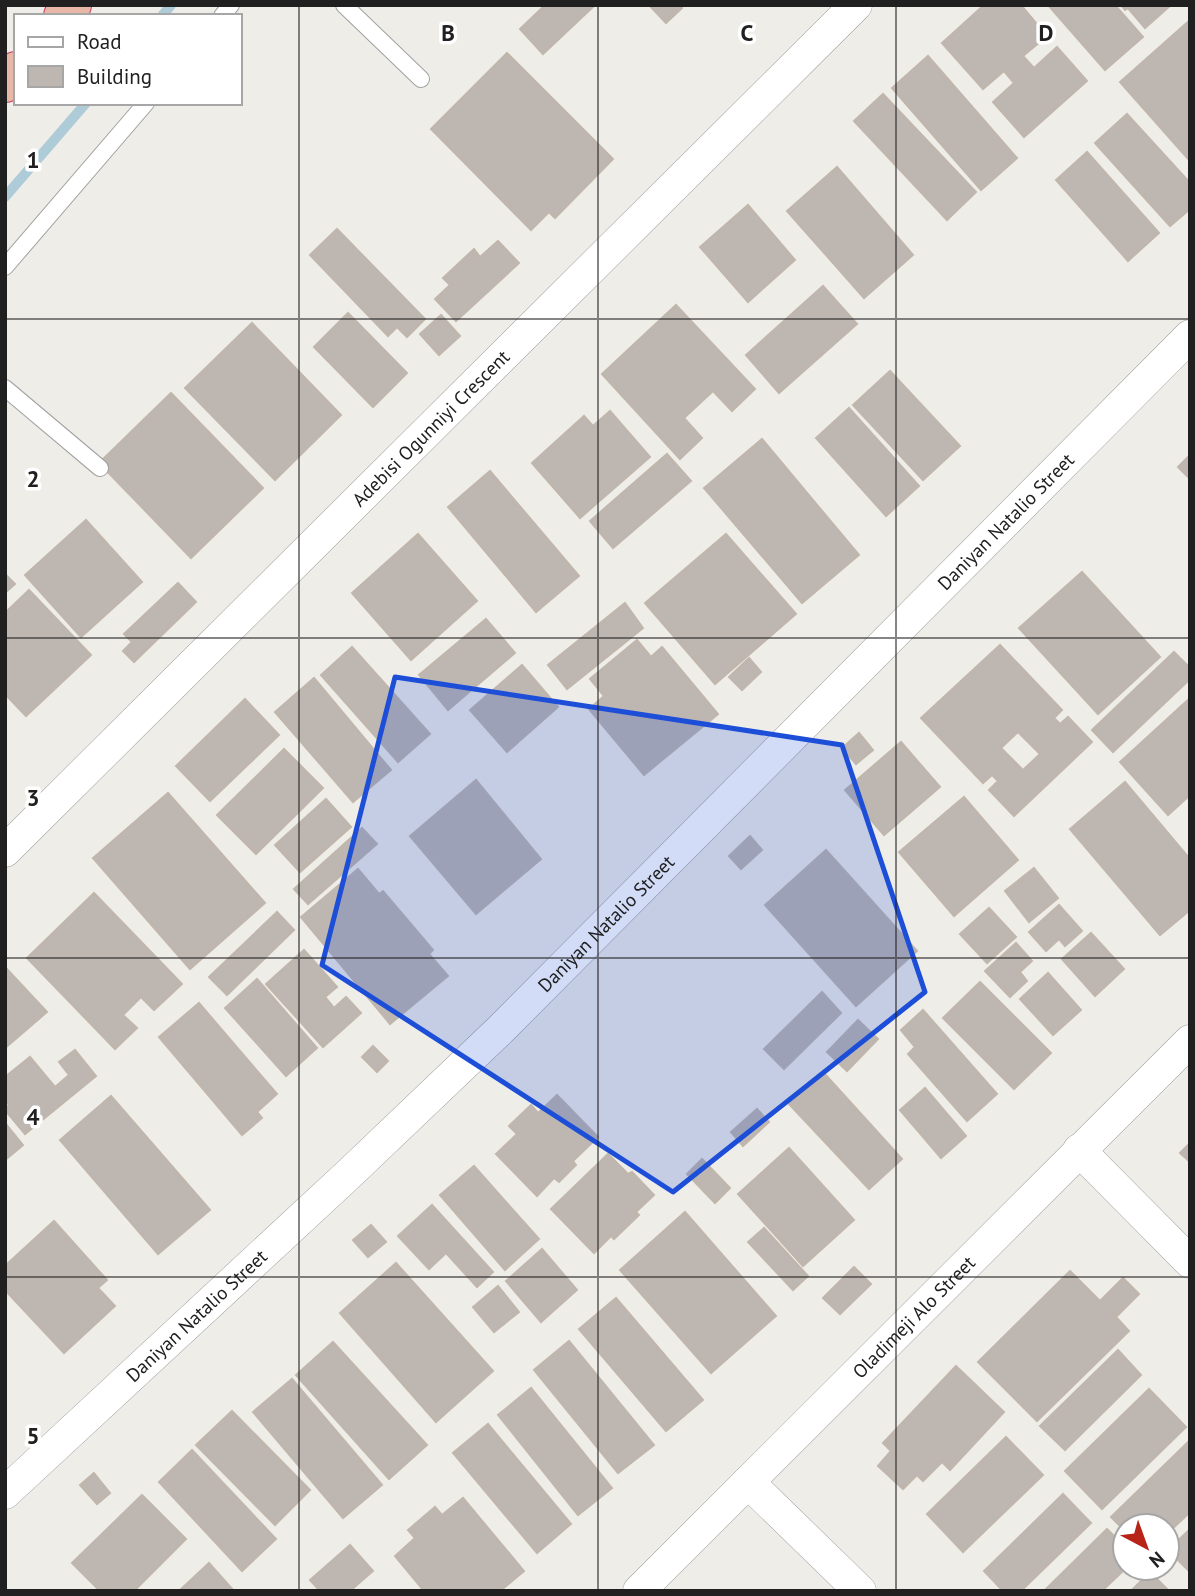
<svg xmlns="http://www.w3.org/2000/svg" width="1195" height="1596" viewBox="0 0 1195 1596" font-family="'PT Sans',sans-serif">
<rect width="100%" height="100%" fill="#efede8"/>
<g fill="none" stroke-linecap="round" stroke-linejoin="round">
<g stroke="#aecbd8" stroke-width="10">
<polyline points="162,16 171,5"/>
<polyline points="5,197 86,103"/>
</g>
</g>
<g fill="#bdb6b1" stroke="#c0b6ac" stroke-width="2" fill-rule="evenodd">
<polygon points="545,5 595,5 543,54 520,29"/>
<polygon points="649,5 679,5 682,8 666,23"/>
<polygon points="984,5 1021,5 1047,36 1023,56 1034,68 1057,47 1087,81 1024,137 993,102 1014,83 1004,71 983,89 942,43"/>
<polygon points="1048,5 1115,5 1143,37 1105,70"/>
<polygon points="1121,5 1171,5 1145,28 1128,8 1125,10"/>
<polygon points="1190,20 1190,161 1120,82"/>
<polygon points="507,53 613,159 555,218 549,212 531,230 431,129"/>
<polygon points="928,56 1017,158 981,190 892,88"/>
<polygon points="883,94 976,192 947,220 854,121"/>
<polygon points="1127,114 1190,183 1190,209 1170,226 1095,143"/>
<polygon points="1087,152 1159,233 1128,261 1056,180"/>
<polygon points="837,167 913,255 864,298 787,211"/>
<polygon points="748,205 795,260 748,302 700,247"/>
<polygon points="337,229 425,319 407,337 397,327 388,336 310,255"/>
<polygon points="498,241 519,263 456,321 435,299 450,285 443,278 474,249 480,257"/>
<polygon points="823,286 857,324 779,393 746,355"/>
<polygon points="676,305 755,389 732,411 713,391 684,418 702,438 680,459 602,374"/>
<polygon points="348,313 407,373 373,407 314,347"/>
<polygon points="441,315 460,336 439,355 420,334"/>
<polygon points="252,323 341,415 275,480 185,388"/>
<polygon points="890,371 960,446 923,480 853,405"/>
<polygon points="171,393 263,488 191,558 99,463"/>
<polygon points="849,408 919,486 886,516 816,438"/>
<polygon points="610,411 650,457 580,518 532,463 584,416 593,426"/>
<polygon points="762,439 859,555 802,603 704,488"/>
<polygon points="667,454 691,481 613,548 590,521"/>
<polygon points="1190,455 1190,479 1178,467"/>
<polygon points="490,471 579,576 536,612 448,507"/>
<polygon points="86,520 142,582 81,637 25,575"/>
<polygon points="418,534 477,601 411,660 352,593"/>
<polygon points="726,534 796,614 715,684 645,603"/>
<polygon points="1082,572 1160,657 1098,714 1019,628"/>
<polygon points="5,574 15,584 5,593"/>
<polygon points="178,583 196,602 134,662 123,651 132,642 124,634"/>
<polygon points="29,590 91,655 26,716 5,694 5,613"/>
<polygon points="625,603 643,628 567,689 548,665"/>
<polygon points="486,619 515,653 448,710 419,675"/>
<polygon points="637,640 651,657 662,647 718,714 644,775 589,709 604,696 590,679"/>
<path d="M1000,645L1062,710L1054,718L1060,724L1068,717L1092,742L1014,816L989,790L998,781L992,775L983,783L921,718ZM1018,732L1040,754L1023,770L1001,748Z"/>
<polygon points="352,647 430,734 398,762 321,675"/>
<polygon points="1174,652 1190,668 1190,679 1113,752 1092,730"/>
<polygon points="749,658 761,672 742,690 729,677"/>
<polygon points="522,665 558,707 507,752 470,710"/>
<polygon points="314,678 391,770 353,802 275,712"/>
<polygon points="1190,698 1190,795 1168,815 1120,762"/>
<polygon points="245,699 279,735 210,801 176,766"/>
<polygon points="859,733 873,750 856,764 842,748"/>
<polygon points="901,742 940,787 884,835 845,790"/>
<polygon points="284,749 323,788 256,854 217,815"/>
<polygon points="476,780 541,859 476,914 410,836"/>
<polygon points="1125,782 1190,859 1190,910 1160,935 1070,829"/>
<polygon points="168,793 265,903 190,969 93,858"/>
<polygon points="964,797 1018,860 954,916 899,852"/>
<polygon points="326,799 351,827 300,872 275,845"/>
<polygon points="362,828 377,844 308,904 294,889"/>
<polygon points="750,836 762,850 741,869 729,856"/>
<polygon points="826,850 917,951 856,1006 765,905"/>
<polygon points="1034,868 1058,898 1029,922 1005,891"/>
<polygon points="358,869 379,894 383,891 433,950 429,954 448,976 390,1024 301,917"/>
<polygon points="94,893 182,984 154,1010 141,997 123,1015 137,1028 115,1049 27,958"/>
<polygon points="1059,905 1082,931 1065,946 1059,939 1046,951 1029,932"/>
<polygon points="989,908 1016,937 987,963 960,934"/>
<polygon points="277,912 294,930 227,995 209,977"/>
<polygon points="1091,933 1124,969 1095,996 1062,959"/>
<polygon points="1016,943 1032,961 1020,972 1027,981 1010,997 985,971"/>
<polygon points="304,950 337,987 325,997 334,1008 346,997 361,1013 323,1047 266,984"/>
<polygon points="5,967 47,1012 5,1048"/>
<polygon points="1048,973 1081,1010 1053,1035 1020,999"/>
<polygon points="257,979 317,1048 286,1076 225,1008"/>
<polygon points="980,982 1051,1053 1014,1089 943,1018"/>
<polygon points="822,992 841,1013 784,1069 764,1049"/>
<polygon points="199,1003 277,1094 257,1112 262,1118 242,1135 159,1037"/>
<polygon points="923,1010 997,1094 967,1121 908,1054 915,1047 901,1030"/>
<polygon points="858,1020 878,1039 847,1071 827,1052"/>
<polygon points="373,1046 388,1061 377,1072 362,1057"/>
<polygon points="75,1050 96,1076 25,1134 5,1110 9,1105 5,1100 5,1077 30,1057 55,1087 69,1075 59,1062"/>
<polygon points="823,1072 902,1159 869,1189 789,1104"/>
<polygon points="925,1088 966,1136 941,1158 900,1110"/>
<polygon points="557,1095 598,1137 573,1161 576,1165 559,1182 554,1178 537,1196 496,1154 517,1134 509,1126 531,1105 538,1113"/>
<polygon points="111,1096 210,1210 158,1254 60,1140"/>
<polygon points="757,1109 769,1122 743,1146 731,1132"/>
<polygon points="5,1123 23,1145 5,1160"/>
<polygon points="1190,1143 1190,1162 1180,1153"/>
<polygon points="789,1148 854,1220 803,1266 738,1194"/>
<polygon points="608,1154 628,1174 632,1172 654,1195 636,1212 639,1215 614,1239 611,1236 594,1253 551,1209"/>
<polygon points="702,1159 730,1188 715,1203 687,1174"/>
<polygon points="474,1166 539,1239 505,1270 440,1195"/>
<polygon points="432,1205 493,1272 477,1287 446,1253 429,1269 398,1236"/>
<polygon points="685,1212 776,1316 711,1373 620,1270"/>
<polygon points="54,1221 107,1280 98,1288 115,1306 64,1353 5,1290 5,1266"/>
<polygon points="371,1225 386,1242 368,1257 353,1240"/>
<polygon points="764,1228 808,1276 793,1290 748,1242"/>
<polygon points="542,1249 577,1290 541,1322 506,1281"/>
<polygon points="396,1263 493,1371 436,1422 340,1313"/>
<polygon points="854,1267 871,1284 840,1314 823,1298"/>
<polygon points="1070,1271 1100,1301 1123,1278 1139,1294 1116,1317 1129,1331 1037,1421 978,1362"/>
<polygon points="498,1286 519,1312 494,1332 473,1307"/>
<polygon points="616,1298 703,1400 666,1431 579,1329"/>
<polygon points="569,1341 654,1445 618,1473 534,1370"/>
<polygon points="333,1342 427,1445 389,1479 296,1375"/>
<polygon points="1118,1350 1141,1375 1065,1450 1040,1426"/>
<polygon points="956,1366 1004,1412 950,1470 942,1462 923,1481 917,1475 903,1489 878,1466 891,1451 883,1443"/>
<polygon points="292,1379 382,1485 343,1518 253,1412"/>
<polygon points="531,1388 612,1488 578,1515 498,1415"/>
<polygon points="1149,1389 1186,1427 1102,1509 1065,1471"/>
<polygon points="232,1411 310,1490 275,1525 196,1445"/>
<polygon points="488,1424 571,1524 537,1553 453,1453"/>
<polygon points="1006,1437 1043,1475 963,1552 927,1514"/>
<polygon points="1190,1440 1190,1512 1167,1534 1167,1526 1125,1526 1125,1531 1111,1517"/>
<polygon points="192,1450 276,1539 242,1571 159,1482"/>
<polygon points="94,1473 110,1493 97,1504 80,1485"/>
<polygon points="1063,1494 1091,1523 1021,1591 1003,1591 984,1571"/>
<polygon points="142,1495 186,1539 134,1591 100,1591 72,1563"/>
<polygon points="463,1498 524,1571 500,1591 424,1591 395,1556 415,1538 408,1530 435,1507 442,1515"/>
<polygon points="1107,1529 1125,1547 1126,1568 1102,1591 1044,1591"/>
<polygon points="1190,1529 1190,1572 1168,1550"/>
<polygon points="350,1545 373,1571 350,1591 320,1591 310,1580"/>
<polygon points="209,1563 234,1591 179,1591"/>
<polygon points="1150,1572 1169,1591 1131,1591"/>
</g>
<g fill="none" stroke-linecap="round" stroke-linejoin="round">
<defs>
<g id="service">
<polyline points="344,5 421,79"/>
<polyline points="222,16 231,5"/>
<polyline points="5,267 146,103"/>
<polyline points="5,388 100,468"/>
</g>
<g id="minor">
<path id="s1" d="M5,851L856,5"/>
<polyline points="1079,1150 1190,1262"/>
<polyline points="748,1482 860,1591"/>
<path id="s2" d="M5,1493L350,1173L501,1029L1190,336"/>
<path id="s3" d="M639,1591L1190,1041"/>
</g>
<g id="trunk">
<polyline points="63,16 72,5"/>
<polyline points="5,83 16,71"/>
</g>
</defs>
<use href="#service" stroke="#a1a1a1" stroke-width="18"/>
<use href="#minor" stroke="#a1a1a1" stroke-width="33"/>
<use href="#trunk" stroke="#c73c62" stroke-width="40"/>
<use href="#service" stroke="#fff" stroke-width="16"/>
<use href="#minor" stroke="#fff" stroke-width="32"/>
<use href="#trunk" stroke="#e7b8a6" stroke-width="38"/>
</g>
<path fill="#1d4ed8" fill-opacity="0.2" stroke="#1d4ed8" stroke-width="5" stroke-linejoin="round" d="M395,677L842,745L925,992L673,1192L322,965Z"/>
<path fill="none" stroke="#202020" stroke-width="2" stroke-opacity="0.55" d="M299,5V1591M598,5V1591M896,5V1591M5,319H1190M5,638H1190M5,958H1190M5,1277H1190"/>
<g text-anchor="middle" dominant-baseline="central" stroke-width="7" stroke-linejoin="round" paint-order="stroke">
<g font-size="19" fill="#202020" stroke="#fff">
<text stroke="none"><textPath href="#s1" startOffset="600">Adebisi Ogunniyi Crescent</textPath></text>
<text stroke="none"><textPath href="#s2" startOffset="1395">Daniyan Natalio Street</textPath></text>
<text stroke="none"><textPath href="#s2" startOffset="828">Daniyan Natalio Street</textPath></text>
<text stroke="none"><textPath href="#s2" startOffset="261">Daniyan Natalio Street</textPath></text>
<text stroke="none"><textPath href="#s3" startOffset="388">Oladimeji Alo Street</textPath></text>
</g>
</g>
<g font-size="23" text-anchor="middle" font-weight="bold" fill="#202020" stroke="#fff" stroke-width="7" stroke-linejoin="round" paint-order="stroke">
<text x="448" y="41">B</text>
<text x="747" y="41">C</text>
<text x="1046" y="41">D</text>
<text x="33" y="168">1</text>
<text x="33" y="487">2</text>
<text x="33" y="806">3</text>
<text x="33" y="1125">4</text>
<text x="33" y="1444">5</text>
</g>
<rect width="1195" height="1596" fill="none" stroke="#202020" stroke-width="14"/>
<rect x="14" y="14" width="228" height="91" fill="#ffffff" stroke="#a6a6a6" stroke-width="2"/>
<rect x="28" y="37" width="35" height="10" fill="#ffffff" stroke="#a6a6a6" stroke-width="2"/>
<text x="77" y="49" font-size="21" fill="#202020">Road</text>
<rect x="28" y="66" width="35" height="21" fill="#bdb6b1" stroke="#a6a6a6" stroke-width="2"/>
<text x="77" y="84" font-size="21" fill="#202020">Building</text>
<g transform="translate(1146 1547) rotate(139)"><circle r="33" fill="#ffffff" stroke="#a6a6a6" stroke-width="2"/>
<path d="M0-5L12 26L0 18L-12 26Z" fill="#b82318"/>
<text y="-10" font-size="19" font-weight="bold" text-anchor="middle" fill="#202020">N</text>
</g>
</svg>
